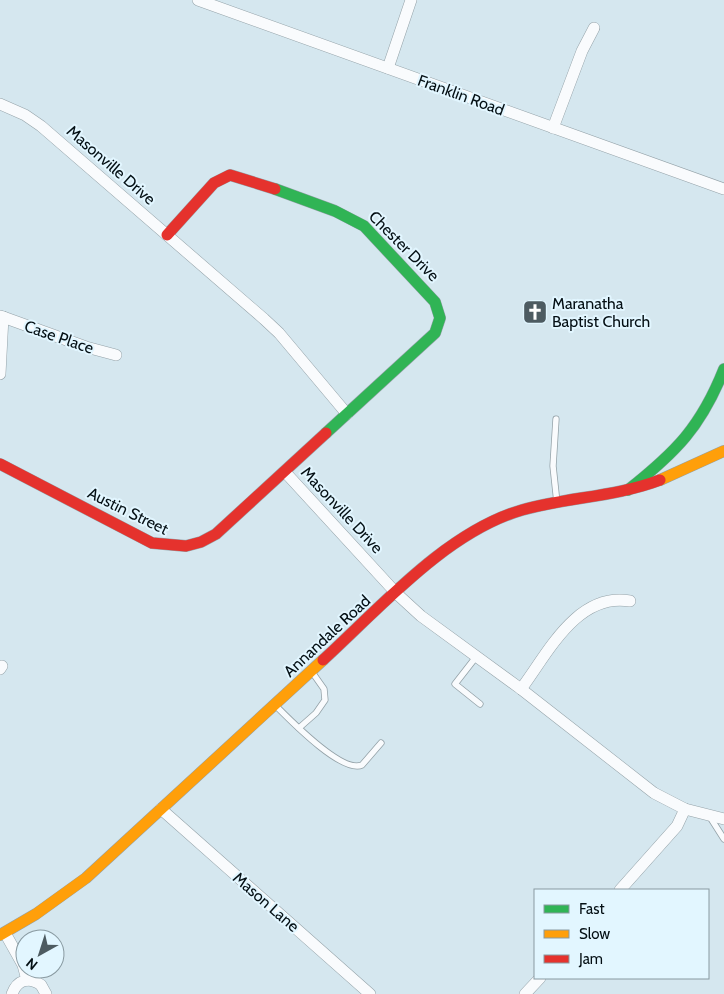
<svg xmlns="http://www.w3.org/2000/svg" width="724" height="994" viewBox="0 0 724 994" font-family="Cabin,sans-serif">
<rect width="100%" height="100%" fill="#d5e7ef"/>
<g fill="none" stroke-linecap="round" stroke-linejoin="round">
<defs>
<g id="lane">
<polyline points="556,419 553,466 557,503"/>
<polyline points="476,657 455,684 480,704"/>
<path d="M275,705C289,719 342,774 362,765L381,743"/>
<polyline points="299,728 316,713 325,700 324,689 312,672"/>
<polyline points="710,817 724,839"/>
</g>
<g id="street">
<polyline points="198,0 724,189"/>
<polyline points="388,68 411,0"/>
<polyline points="0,104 25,115 41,126 264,319 279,333 347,414"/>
<polyline points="553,128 582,51 594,28"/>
<polyline points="0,316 3,317 0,374"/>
<polyline points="3,317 86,347 116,355"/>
<polyline points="285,472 397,594 421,616 521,689 654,793 685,809 724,819"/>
<polyline points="0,669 2,666"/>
<path d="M521,689C548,653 577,592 630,601"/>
<polyline points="161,809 370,994"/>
<polyline points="620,890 677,826 685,809"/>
<polyline points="5,933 23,965 27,980"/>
<path d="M12,994C17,980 29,976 41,985L46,994"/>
<polyline points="525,994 540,978"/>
</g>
<g id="fast">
<polyline points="275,189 335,211 364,226 435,302 440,318 435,333 326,433"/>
<path d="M628,490C676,452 701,427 724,369"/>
</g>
<g id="slow">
<polyline points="660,480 724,451"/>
<polyline points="0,935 36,914 86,878 323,660"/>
</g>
<g id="jam">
<polyline points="167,235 214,183 230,175 275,189"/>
<polyline points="0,464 152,543 186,546 201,542 216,534 326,433"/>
<path d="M323,660C380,608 446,532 522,510C568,497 615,497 660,480"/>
</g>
</defs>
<use href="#lane" stroke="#94a2a8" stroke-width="7"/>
<use href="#street" stroke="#94a2a8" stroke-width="12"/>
<use href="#fast" stroke="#94a2a8" stroke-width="12"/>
<use href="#slow" stroke="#94a2a8" stroke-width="12"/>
<use href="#jam" stroke="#94a2a8" stroke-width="12"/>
<use href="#lane" stroke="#f9fbfd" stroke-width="5.5"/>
<use href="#street" stroke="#f9fbfd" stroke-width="11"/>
<use href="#fast" stroke="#30b455" stroke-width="11"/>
<use href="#slow" stroke="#ff9f0a" stroke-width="11"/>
<use href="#jam" stroke="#e5322d" stroke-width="11"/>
</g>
<defs>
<symbol id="church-square" viewBox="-11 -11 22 22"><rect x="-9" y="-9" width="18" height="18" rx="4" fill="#4d5b61" stroke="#e2f6ff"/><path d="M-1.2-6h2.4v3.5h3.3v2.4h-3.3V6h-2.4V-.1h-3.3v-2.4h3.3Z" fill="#fff"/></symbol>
</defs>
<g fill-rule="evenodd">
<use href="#church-square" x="521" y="298" width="28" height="28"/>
</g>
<g text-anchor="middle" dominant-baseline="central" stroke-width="4" stroke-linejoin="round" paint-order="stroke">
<g font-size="16" fill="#040f14" stroke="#e2f6ff">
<text transform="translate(461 95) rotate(20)">Franklin Road</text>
<text transform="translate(111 165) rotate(41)">Masonville Drive</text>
<text transform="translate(404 246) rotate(45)">Chester Drive</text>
<text transform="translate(59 337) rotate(19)">Case Place</text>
<text transform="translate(342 510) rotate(47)">Masonville Drive</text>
<text transform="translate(128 511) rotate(26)">Austin Street</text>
<text transform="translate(327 636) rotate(-43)">Annandale Road</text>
<text transform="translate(266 902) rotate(41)">Mason Lane</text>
</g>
<g font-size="16" fill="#040f14" stroke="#e2f6ff" text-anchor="start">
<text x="552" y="303">Maranatha<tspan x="552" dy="18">Baptist Church</tspan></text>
</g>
</g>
<rect x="534" y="889" width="175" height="90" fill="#e2f6ff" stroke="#899aa1"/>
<rect x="544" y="905" width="25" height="8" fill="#30b455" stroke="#899aa1"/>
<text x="579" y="914" font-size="15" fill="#040f14">Fast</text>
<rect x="544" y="930" width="25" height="8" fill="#ff9f0a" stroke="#899aa1"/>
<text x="579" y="939" font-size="15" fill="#040f14">Slow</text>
<rect x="544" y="955" width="25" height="8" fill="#e5322d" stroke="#899aa1"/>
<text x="579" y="964" font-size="15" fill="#040f14">Jam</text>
<g transform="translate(40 954) rotate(219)"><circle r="24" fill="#e2f6ff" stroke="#899aa1"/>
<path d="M0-4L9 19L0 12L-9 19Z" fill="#4d5b61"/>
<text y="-8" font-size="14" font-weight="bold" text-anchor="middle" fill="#040f14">N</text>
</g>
</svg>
